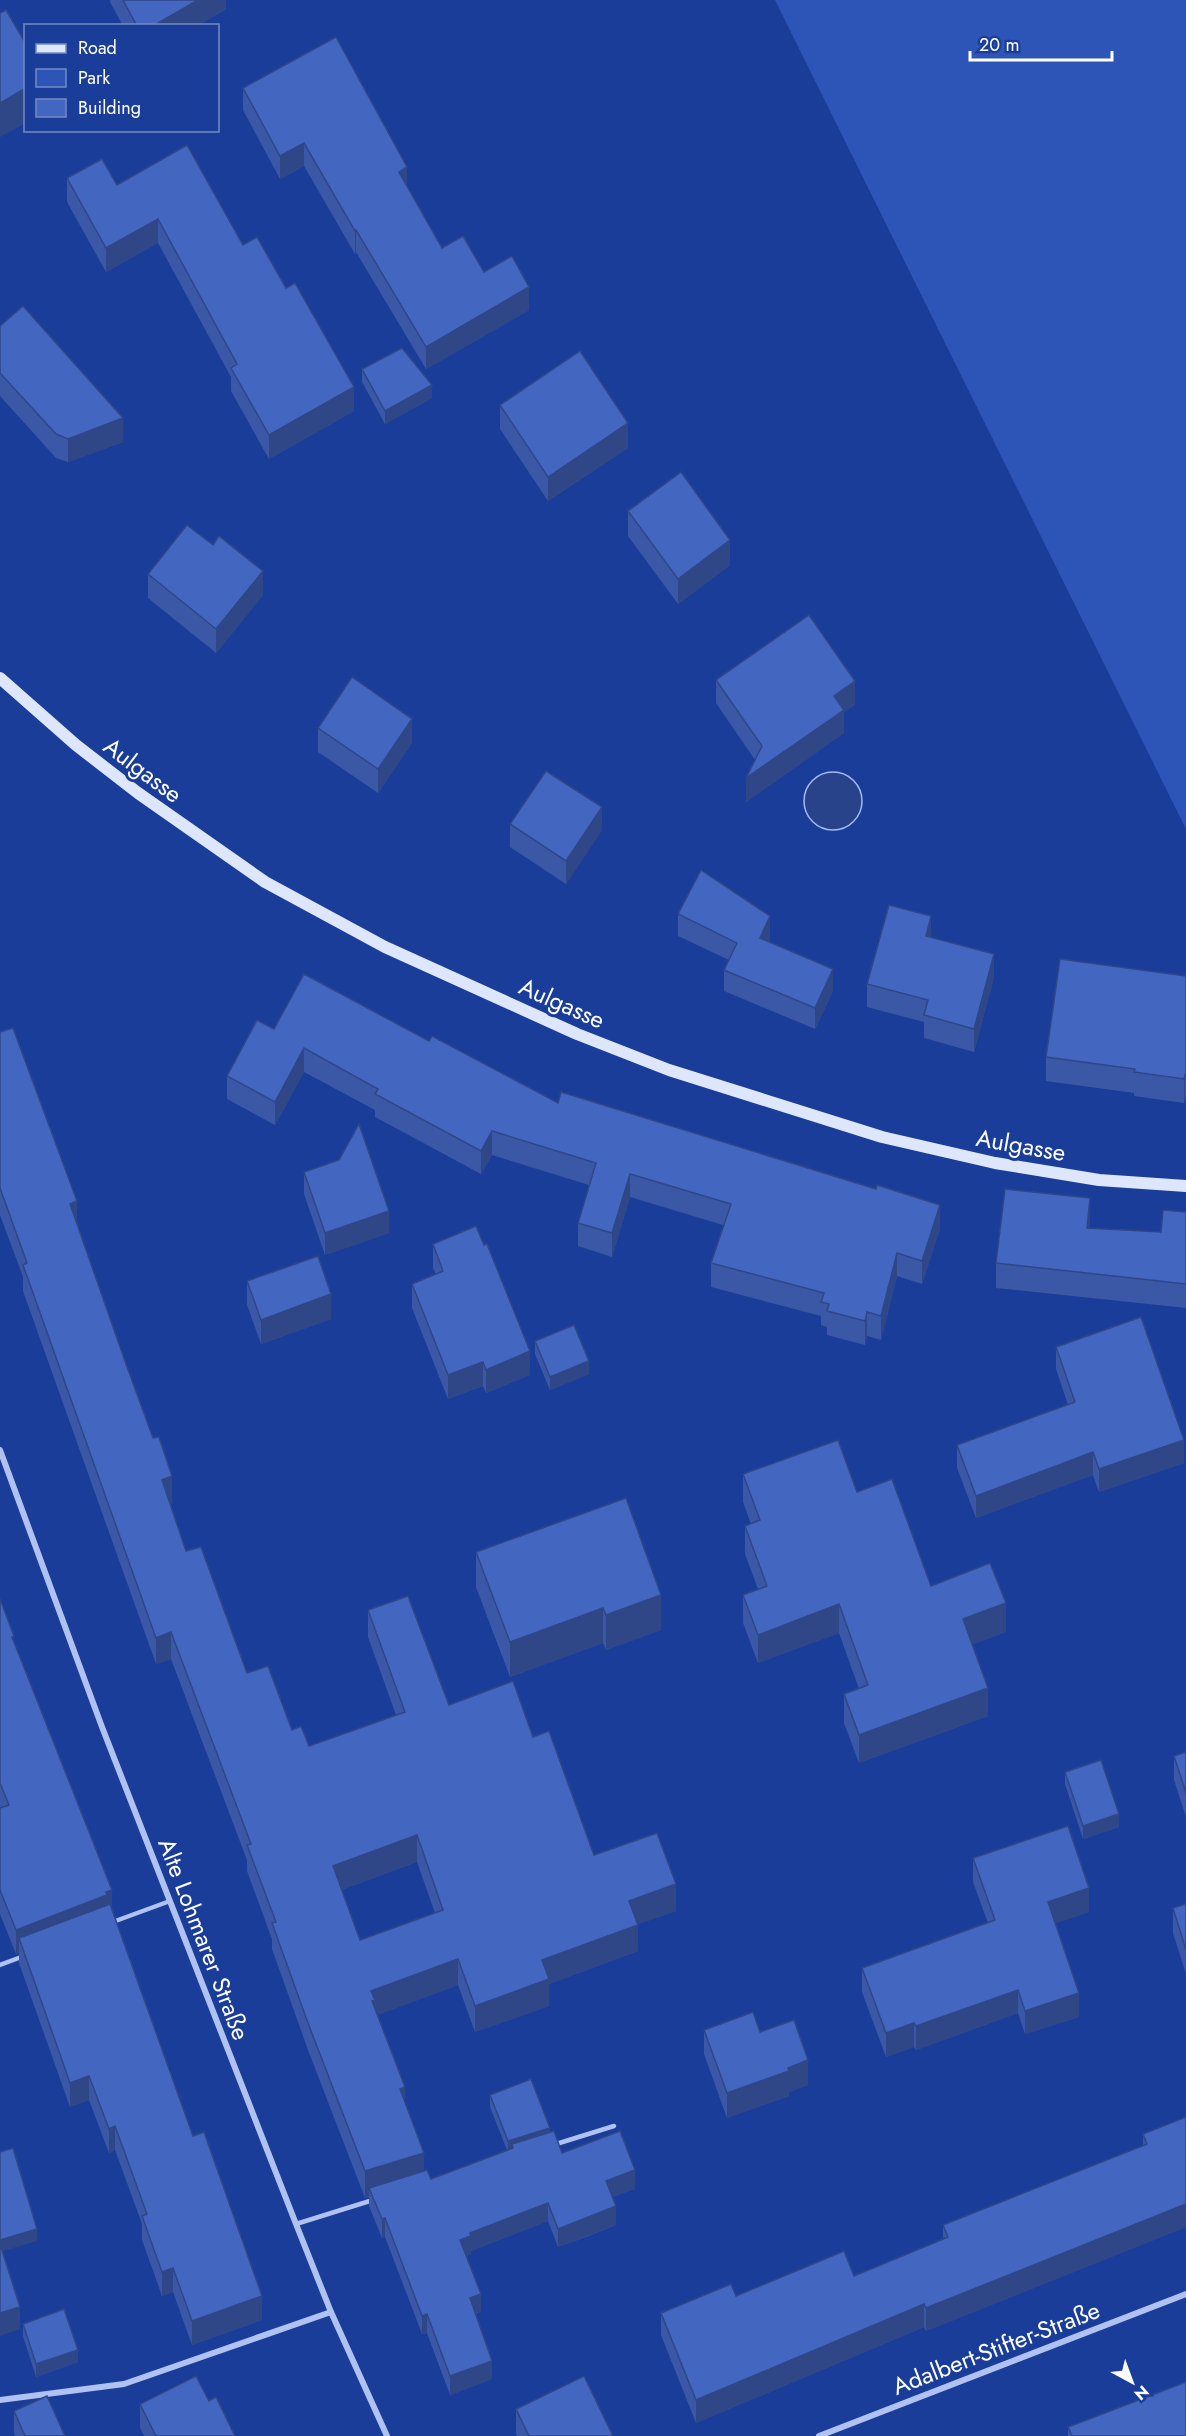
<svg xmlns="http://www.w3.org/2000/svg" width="1186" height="2436" viewBox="0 0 1186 2436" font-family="Jost,sans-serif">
<rect width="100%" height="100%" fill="#1a3d9a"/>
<polygon fill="#2d55b7" points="775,0 1186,0 1186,829"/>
<circle fill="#29438a" stroke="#a2bbf3" stroke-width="1.5" cx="833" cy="801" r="29"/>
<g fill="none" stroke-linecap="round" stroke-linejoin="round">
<g stroke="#afc2f1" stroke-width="4.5">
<polyline points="110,1923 170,1901"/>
<polyline points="0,1965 24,1956"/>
<polyline points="553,2145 614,2126"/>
<polyline points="296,2224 373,2200"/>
</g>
<g stroke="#afc2f1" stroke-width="6">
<polyline points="0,1450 102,1727 296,2224 331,2312 387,2436"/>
<polyline points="0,2400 124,2384 331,2312"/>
<polyline points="819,2436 1186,2294"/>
</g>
<polyline stroke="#dee6fc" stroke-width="12" points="0,678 76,745 138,793 265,882 385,947 577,1034 669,1070 882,1137 995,1163 1099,1180 1186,1186"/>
</g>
<g fill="#3a58a6" fill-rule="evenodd">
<polygon points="110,0 226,0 226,9 197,26 123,26 110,2"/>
<polygon points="243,88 407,186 442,248 484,272 529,310 426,369 356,252 355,254 304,166 280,179 243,110"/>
<polygon points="67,178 117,185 243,245 354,411 269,459 231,391 231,377 158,243 106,272 67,202"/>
<polygon points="0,326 123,442 68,462 56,458 0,396"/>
<polygon points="362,369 432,398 385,424 362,382"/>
<polygon points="500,405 628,448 548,501 500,429"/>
<polygon points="628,511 730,565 678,604 628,536"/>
<polygon points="148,574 263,595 216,653 148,598"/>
<polygon points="716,680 855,705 844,712 844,733 746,802 755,760 716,703"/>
<polygon points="318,728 412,743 378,793 318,752"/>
<polygon points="510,824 602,830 566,884 510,847"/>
<polygon points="678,914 770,938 769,942 833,991 815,1029 724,991 724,970 729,960 678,936"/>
<polygon points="931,937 994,977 974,1052 924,1038 924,1022 867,1007 867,984"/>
<polygon points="1186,976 1186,1099 1185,1099 1184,1103 1134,1096 1134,1093 1046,1081 1046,1057"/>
<polygon points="274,1029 429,1041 558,1103 940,1229 922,1284 897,1276 881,1340 867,1336 865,1345 827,1335 827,1327 821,1325 821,1316 711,1287 711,1263 723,1225 630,1197 612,1257 578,1246 578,1223 589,1185 492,1155 481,1174 375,1117 375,1110 304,1072 275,1125 227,1099 227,1076"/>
<path d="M0,1032L77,1224L172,1503L170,1504L186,1551L247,1673L292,1730L309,1746L396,1715L368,1637V1610L449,1705L533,1737L594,1855L676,1911L638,1924V1951L549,1984V2006L475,2032L458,1985L377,2015L405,2102L424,2171L431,2179L507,2150L490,2107V2095L550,2132L562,2153L635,2189L612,2197L616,2225L586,2237L558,2247L548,2221L471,2251V2254L466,2256L481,2312L475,2314L492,2379L450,2395L427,2333L422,2334L385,2237L382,2238L369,2206V2197L365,2198L308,2050L272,1949V1939L247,1871V1860L171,1659L156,1664L23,1291V1277L0,1215ZM417,1862L435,1913L360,1940L341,1890Z"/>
<polygon points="304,1172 389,1233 325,1255 304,1194"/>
<polygon points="1186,1212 1186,1308 996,1288 996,1263 1090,1223 1089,1228 1161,1232"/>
<polygon points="433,1244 530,1375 486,1393 483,1386 448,1399 412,1308 412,1284 436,1274 433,1268"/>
<polygon points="247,1281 331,1319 261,1344 247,1305"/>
<polygon points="535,1341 589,1374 550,1390 535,1354"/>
<polygon points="1056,1347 1184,1463 1099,1492 1093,1475 976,1518 957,1468 957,1445 1068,1405 1056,1369"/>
<polygon points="743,1474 857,1492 931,1586 1006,1632 973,1644 988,1716 859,1763 844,1723 844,1694 859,1689 839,1633 758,1663 743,1623 743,1595 758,1589 745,1554 745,1526 751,1524 743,1502"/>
<polygon points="476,1552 661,1630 606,1650 603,1643 510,1677 476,1587"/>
<polygon points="0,1599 14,1643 112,1909 193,2136 262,2320 192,2345 173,2292 162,2296 142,2240 142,2224 115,2150 109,2153 89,2100 70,2107 19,1963 19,1953 16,1954 0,1914"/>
<polygon points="1186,1752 1186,1817 1174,1780 1174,1756"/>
<polygon points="1065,1772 1119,1827 1083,1839 1065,1784"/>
<polygon points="973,1858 1089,1912 1055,1923 1079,2017 1025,2034 1018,2013 916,2050 914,2047 886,2057 862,1992 862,1968 988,1923 973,1882"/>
<polygon points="1186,1904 1186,1974 1173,1933 1173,1908"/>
<polygon points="704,2030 808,2085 789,2092 789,2096 727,2118 704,2054"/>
<polygon points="1186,2117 1186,2227 926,2331 924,2327 696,2423 661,2335 661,2313 736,2296 854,2276 943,2239 943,2225 1143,2146 1143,2134"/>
<polygon points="23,2324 78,2362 36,2377 23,2336"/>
<polygon points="209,2401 235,2436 144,2436 140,2427 140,2404"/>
<polygon points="516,2409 613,2436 517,2436 516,2434"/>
<polygon points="14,2411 65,2436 15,2436 14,2433"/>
<polygon points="1068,2427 1186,2436 1068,2436"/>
</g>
<g fill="#2f4787">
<polygon points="198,0 226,0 226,9 197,26 153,26"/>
<polygon points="26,88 26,123 0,137 0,103"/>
<polygon points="304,143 304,166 280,179 280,156"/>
<polygon points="407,167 407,190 399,172"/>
<polygon points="158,219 158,243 106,272 106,248"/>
<polygon points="356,230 356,252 355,254 355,231"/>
<polygon points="529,287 529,310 426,369 426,347"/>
<polygon points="432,385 432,398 385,424 385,411"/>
<polygon points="354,387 354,411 269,459 269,435"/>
<polygon points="123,418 123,442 68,462 68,439"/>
<polygon points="628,423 628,448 548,501 548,477"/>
<polygon points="730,540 730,565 678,604 678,579"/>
<polygon points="263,571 263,595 216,653 216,629"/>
<polygon points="855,681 855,705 844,712 844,733 746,802 746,778 834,696"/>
<polygon points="412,719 412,743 378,793 378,769"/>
<polygon points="602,807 602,830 566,884 566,861"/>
<polygon points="770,916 770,938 760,959 760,938"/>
<polygon points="931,916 931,939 926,936"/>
<polygon points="994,954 994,977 974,1052 974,1029"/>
<polygon points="833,969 833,991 815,1029 815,1008"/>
<polygon points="304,1048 304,1072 275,1125 275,1102"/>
<polygon points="1185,1075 1185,1099 1184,1103 1184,1079"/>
<polygon points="492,1131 492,1155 481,1174 481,1151"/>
<polygon points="630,1174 630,1197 612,1257 612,1233"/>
<polygon points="1090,1198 1090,1223 1087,1252 1087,1228"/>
<polygon points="77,1201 77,1228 70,1204"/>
<polygon points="940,1205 940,1229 922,1284 922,1261"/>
<polygon points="389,1211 389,1233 325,1255 325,1233"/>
<polygon points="897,1253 897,1276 881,1340 881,1316"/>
<polygon points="331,1294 331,1319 261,1344 261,1320"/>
<polygon points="867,1312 867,1336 865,1345 865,1321"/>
<polygon points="530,1351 530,1375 486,1393 486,1370"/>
<polygon points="589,1361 589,1374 550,1390 550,1377"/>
<polygon points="483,1362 483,1386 448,1399 448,1375"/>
<polygon points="1184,1440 1184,1463 1099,1492 1099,1469"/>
<polygon points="1093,1452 1093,1475 976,1518 976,1496"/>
<polygon points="172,1476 172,1503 162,1507 162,1480"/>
<polygon points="661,1595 661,1630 606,1650 606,1615"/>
<polygon points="1006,1603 1006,1632 963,1648 963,1619"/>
<polygon points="839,1604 839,1633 758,1663 758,1635"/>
<polygon points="603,1608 603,1643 510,1677 510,1642"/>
<polygon points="171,1632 171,1659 156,1664 156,1638"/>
<polygon points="988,1688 988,1716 859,1763 859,1735"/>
<polygon points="1119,1814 1119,1827 1083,1839 1083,1826"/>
<polygon points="417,1835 417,1862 333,1893 333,1866"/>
<polygon points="676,1884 676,1911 629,1927 629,1901"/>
<polygon points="1089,1888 1089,1912 1048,1926 1048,1902"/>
<polygon points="112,1890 112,1914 19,1938 19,1953 16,1954 16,1930"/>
<polygon points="638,1925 638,1951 549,1984 549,2006 475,2032 475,2006 542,1960"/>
<polygon points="458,1959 458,1985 375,2016 372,2028 371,1991"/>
<polygon points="1018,1990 1018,2013 916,2050 916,2026"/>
<polygon points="1079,1993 1079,2017 1025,2034 1025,2011"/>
<polygon points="914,2023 914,2047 886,2057 886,2033"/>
<polygon points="808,2060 808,2085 789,2092 789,2096 727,2118 727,2093"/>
<polygon points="89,2076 89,2100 70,2107 70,2083"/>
<polygon points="405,2087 405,2113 400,2089"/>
<polygon points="115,2126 115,2150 109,2153 109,2129"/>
<polygon points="550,2128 550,2141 513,2148 512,2144 512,2153 508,2154 508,2141"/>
<polygon points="424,2153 424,2180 369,2188 369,2197 365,2198 365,2171"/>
<polygon points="635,2170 635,2189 606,2199 606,2181"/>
<polygon points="548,2203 548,2221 471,2251 471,2254 460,2259 460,2240 470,2233"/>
<polygon points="1186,2204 1186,2227 926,2331 926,2308"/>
<polygon points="616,2206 616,2225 558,2247 558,2229"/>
<polygon points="385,2218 385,2237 382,2238 382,2219"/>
<polygon points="37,2229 37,2241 0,2252 0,2240"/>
<polygon points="173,2268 173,2292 162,2296 162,2272"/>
<polygon points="481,2294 481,2312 470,2317 470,2298"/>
<polygon points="262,2296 262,2320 192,2345 192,2321"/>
<polygon points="924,2304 924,2327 696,2423 696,2400"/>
<polygon points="20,2307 20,2329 0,2336 0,2313"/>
<polygon points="427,2314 427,2333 422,2334 422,2316"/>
<polygon points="78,2350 78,2362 36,2377 36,2364"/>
<polygon points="492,2361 492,2379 450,2395 450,2376"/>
</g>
<g fill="#4366c1" stroke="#2f4787" stroke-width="1.5" fill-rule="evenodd">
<polygon points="123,0 198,0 153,26 137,26"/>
<polygon points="6,10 26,44 26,88 0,103 0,13"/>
<polygon points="336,37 407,167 399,172 442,248 463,236 484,272 512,256 529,287 426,347 356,230 355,231 304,143 280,156 243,88"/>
<polygon points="187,145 243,245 257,237 286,288 295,283 354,387 269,435 231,368 237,364 158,219 106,248 67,178 102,159 117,185"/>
<polygon points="23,306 123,418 68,439 56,434 0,373 0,326"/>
<polygon points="402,348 432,385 385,411 362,369"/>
<polygon points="580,351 628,423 548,477 500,405"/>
<polygon points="681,472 730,540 678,579 628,511"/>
<polygon points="187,525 213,545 219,536 263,571 216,629 148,574"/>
<polygon points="809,615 855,681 834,696 844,710 746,778 762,746 716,680"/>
<polygon points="352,677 412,719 378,769 318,728"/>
<polygon points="546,771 602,807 566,861 510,824"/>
<polygon points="701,870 770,916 760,938 833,969 815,1008 724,970 737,943 678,914"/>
<polygon points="889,905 931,916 926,936 994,954 974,1029 924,1015 928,1000 867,984"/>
<polygon points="1060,959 1186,976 1186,1075 1185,1075 1184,1079 1134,1072 1135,1069 1046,1057"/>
<polygon points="304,974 429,1041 432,1036 558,1103 561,1092 876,1189 877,1185 940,1205 922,1261 897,1253 881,1316 867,1312 865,1321 827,1311 829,1304 821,1302 824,1293 711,1263 731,1204 630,1174 612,1233 578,1223 596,1163 492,1131 481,1151 375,1094 378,1089 304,1048 275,1102 227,1076 257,1020 274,1029"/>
<path d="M13,1028L77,1201L70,1204L126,1364L153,1438L159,1437L172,1476L162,1480L186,1551L201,1547L247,1673L268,1666L292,1730L301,1726L309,1746L405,1712L368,1610L408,1596L449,1705L513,1681L533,1737L549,1731L594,1855L657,1833L676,1884L629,1901L638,1925L542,1960L549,1979L475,2006L458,1959L371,1991L375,2000L372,2001L405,2087L400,2089L424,2153L365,2171L308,2023L272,1923L276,1922L247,1845L251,1844L171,1632L156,1638L23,1265L27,1263L0,1188V1032ZM417,1835L443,1910L360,1940L333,1866Z"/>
<polygon points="359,1124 389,1211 325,1233 304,1172 339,1160"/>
<polygon points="1005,1189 1090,1198 1087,1228 1161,1232 1163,1210 1186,1212 1186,1284 996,1263"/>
<polygon points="476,1226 484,1245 487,1244 530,1351 486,1370 483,1362 448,1375 412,1284 443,1271 433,1244"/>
<polygon points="318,1256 331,1294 261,1320 247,1281"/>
<polygon points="1141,1317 1184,1440 1099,1469 1093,1452 976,1496 957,1445 1075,1402 1056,1347"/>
<polygon points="574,1325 589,1361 550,1377 535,1341"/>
<polygon points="838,1440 857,1492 892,1479 931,1586 990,1563 1006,1603 963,1619 988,1688 859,1735 844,1694 868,1685 839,1604 758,1635 743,1595 767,1586 745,1526 760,1520 743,1474"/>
<polygon points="626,1498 661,1595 606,1615 603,1608 510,1642 476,1552"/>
<polygon points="0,1599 14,1636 12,1637 112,1890 106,1892 107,1895 16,1930 0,1890 0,1808 9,1805 0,1783"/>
<polygon points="1186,1752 1186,1793 1174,1756"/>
<polygon points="1101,1760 1119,1814 1083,1826 1065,1772"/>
<polygon points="1068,1826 1089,1888 1048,1902 1079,1993 1025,2011 1018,1990 916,2026 914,2023 886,2033 862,1968 995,1920 973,1858"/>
<polygon points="110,1904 193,2136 204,2132 262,2296 192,2321 173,2268 162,2272 142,2216 147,2214 115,2126 109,2129 89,2076 70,2083 19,1938"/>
<polygon points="1186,1904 1186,1950 1173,1908"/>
<polygon points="753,2012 760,2032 794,2020 808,2060 788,2068 789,2071 727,2093 704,2030"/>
<polygon points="531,2079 550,2128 508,2141 490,2095"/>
<polygon points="1186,2117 1186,2204 926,2308 924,2304 696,2400 661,2313 731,2284 736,2296 844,2251 854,2276 948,2237 943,2225 1147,2144 1143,2134"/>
<polygon points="554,2131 562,2153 620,2131 635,2170 606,2181 616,2206 586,2218 558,2229 548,2203 470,2233 471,2236 460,2240 481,2294 470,2298 492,2361 450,2376 427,2314 422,2316 385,2218 382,2219 369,2188 427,2170 431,2179 513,2148 512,2144"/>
<polygon points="13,2148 37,2229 0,2240 0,2152"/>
<polygon points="0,2244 20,2307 0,2313"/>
<polygon points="64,2309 78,2350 36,2364 23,2324"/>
<polygon points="196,2376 209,2401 216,2397 235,2436 156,2436 140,2404"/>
<polygon points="584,2376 613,2436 529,2436 516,2409"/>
<polygon points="1186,2382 1186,2436 1072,2436 1068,2427"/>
<polygon points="47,2396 65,2436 25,2436 14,2411"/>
</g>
<g text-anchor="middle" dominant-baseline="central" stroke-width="6" stroke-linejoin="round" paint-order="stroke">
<g font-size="24" fill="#fff" stroke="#1a3d9a">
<text transform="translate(143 770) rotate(37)">Aulgasse</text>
<text transform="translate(562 1003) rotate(24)">Aulgasse</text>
<text transform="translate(1021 1145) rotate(10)">Aulgasse</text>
<text transform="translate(204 1939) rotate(69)">Alte Lohmarer Straße</text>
<text transform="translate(996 2348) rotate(-21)">Adalbert-Stifter-Straße</text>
</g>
</g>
<rect x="24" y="24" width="195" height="108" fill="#1a3d9a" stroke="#768bc2" stroke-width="1.5"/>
<rect x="36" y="44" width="30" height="9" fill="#dee6fc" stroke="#768bc2" stroke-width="1.5"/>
<text x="78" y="54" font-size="18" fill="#ffffff">Road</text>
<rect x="36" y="69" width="30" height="18" fill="#2d55b7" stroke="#768bc2" stroke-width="1.5"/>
<text x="78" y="84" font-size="18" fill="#ffffff">Park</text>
<rect x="36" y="99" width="30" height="18" fill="#4366c1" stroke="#768bc2" stroke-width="1.5"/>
<text x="78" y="114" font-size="18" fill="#ffffff">Building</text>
<g transform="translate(1132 2382) rotate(139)" stroke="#1a3d9a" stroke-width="4.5" paint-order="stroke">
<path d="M0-4.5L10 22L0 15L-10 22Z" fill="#ffffff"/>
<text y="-9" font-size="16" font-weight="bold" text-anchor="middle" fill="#ffffff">N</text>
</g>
<path d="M970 51v9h142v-9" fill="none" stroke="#ffffff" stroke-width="3"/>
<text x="979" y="51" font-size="18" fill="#ffffff" stroke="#1a3d9a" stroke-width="4.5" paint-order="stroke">20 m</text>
</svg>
